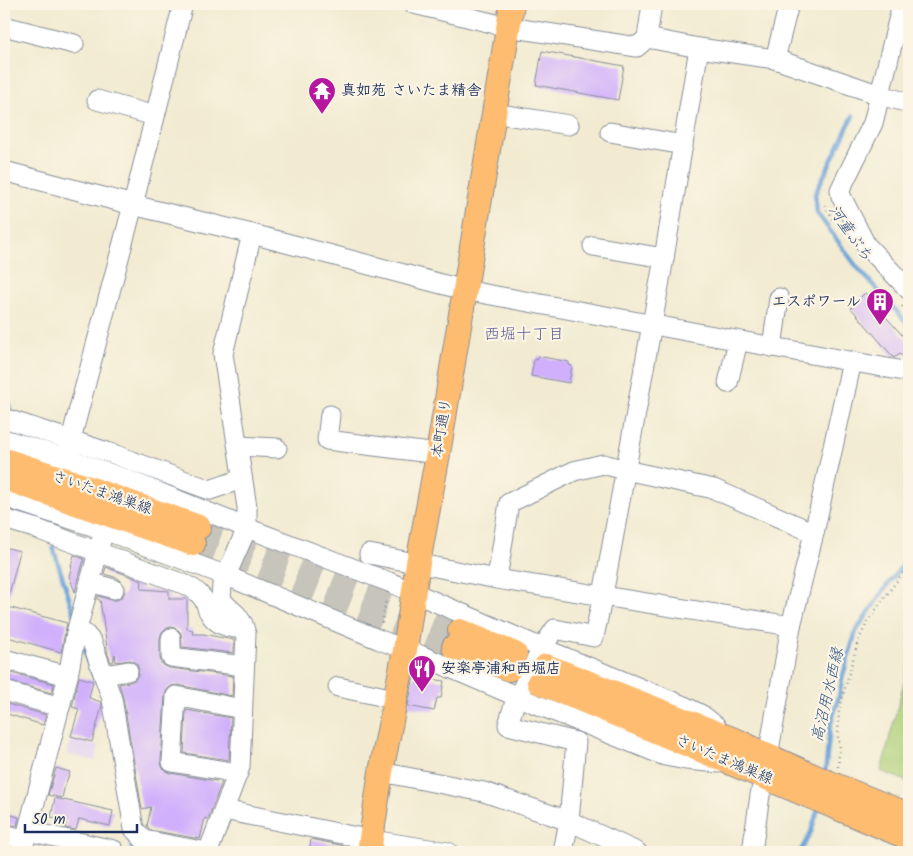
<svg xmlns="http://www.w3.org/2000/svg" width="913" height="856" viewBox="0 0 913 856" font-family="Kalam,'Klee One',sans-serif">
<rect width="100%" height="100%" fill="#fcf5e5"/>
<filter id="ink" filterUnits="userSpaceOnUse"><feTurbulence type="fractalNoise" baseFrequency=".02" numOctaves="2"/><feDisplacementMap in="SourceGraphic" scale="10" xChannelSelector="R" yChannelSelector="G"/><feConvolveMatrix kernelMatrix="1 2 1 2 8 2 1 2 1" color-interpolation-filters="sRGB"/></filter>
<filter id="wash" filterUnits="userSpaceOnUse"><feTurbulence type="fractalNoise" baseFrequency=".0096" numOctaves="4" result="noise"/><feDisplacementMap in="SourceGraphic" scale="20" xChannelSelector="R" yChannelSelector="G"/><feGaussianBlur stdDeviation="1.12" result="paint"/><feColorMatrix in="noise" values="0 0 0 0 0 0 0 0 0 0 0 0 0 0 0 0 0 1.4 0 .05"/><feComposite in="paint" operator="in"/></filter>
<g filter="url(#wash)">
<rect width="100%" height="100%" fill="#f2ebd2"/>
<polygon fill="#e3d3f2" points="71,739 99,746 95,761 67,754"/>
<polygon fill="#aed079" stroke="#64806c" points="909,663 909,782 881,771"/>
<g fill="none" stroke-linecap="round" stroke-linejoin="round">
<g stroke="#69a2d8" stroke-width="4.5">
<polyline points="853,116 815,194 817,213 857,267 909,325"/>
<polyline points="4,389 10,409"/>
<polyline points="53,547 74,614"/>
<polyline points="82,641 89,665 96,680"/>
<polyline points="825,774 830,727 839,696 843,675 856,631 888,584 909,557"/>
<polyline points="129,834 133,852"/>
<polyline points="800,852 811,832 819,806"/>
</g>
</g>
<g id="blocks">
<g fill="#d0b0fc">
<polygon points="542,51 624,66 618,100 536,85"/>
<polygon points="865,293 909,343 909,350 902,356 900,354 894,358 851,308 858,302 857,301"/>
<polygon points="538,356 569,362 569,365 572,366 569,383 531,376 534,359 537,360"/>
<polygon points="4,547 20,551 8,599 4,598"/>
<polygon points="74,555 84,559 75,592 69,576 72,566 71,566"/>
<polygon points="106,567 142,581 141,589 169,591 169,599 187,599 187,629 193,630 192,634 203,634 234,640 234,653 182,647 181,633 177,629 171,627 165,629 162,632 160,638 160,657 161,663 165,666 170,668 233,676 232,696 178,685 171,686 167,690 165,695 161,761 162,767 166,771 170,773 222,782 208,819 205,818 200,839 150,830 147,826 151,807 142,809 123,697 119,684 130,682 135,680 138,675 139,670 137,664 131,660 116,662 115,654 113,662 111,662 108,655 100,600 97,599 98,596 111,600 117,600 122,597 125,592 125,587 122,582 118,578 104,574"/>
<polygon points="4,606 67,623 61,652 4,636"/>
<polygon points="4,671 54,684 52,693 4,680"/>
<polygon points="414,676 444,681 441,698 437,698 434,711 408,706"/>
<polygon points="79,677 93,681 89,698 101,702 102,706 92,742 71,736 79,709 72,707"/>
<polygon points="4,703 46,715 43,725 4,713"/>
<polygon points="186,710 231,718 229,760 184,753"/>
<polygon points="56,768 70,772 65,785 62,798 48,795"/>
<polygon points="55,798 113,811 110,826 79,819 76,830 65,828 67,820 51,817"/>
<polygon points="4,813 19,817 17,826 4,823"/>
<polygon points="311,839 354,848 353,852 309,852"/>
</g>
</g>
</g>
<g filter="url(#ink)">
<use href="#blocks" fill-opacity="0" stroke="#868d98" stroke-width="1"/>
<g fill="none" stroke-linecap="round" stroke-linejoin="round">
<g stroke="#c7c5bb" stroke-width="24" stroke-dasharray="24 12" stroke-linecap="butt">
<polyline points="199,527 460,631"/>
<polyline points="193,544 454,647"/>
</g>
<defs>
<g id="minor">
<polyline points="414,4 508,27 637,47 647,38 699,48 775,59 880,95 909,103"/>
<polyline points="902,4 873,123 840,190 841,196 866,245 909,290"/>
<polyline points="4,26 74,44"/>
<polyline points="647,38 652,4"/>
<polyline points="775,59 789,4"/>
<polyline points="97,100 155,116"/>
<polyline points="494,113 569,125"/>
<polyline points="610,132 683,145"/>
<polyline points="4,171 133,205 252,234 464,290 909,372"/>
<polyline points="593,246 664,258"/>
<polyline points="772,347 779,298"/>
<polyline points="728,383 738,341"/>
<polyline points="330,415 327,440 438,454"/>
<polyline points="4,418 116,455 210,490 242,479"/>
<polyline points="4,439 66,458 131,481 247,528 389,582 542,648 684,706 702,715 716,726"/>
<polyline points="238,446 277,448"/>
<polyline points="66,458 133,205 183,4"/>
<polyline points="4,497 104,530 227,576 380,640 420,655 518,697 665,756 686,760 720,763"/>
<path d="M4,519L34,528L186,585C195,589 202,595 206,604C207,607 207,610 209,612C216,626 230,628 244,629"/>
<polyline points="369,554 497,579 791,626"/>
<polyline points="497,579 509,503 574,471 603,464 625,470 714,489 814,533"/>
<polyline points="90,582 114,589"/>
<polyline points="76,633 85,634 92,642 112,699 134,829 144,840 207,852"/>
<polyline points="171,638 171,657 244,666"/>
<polyline points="4,659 68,676"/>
<polyline points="104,675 128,671"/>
<polyline points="338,687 395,699"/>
<polyline points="4,691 60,707"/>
<polyline points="768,756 791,626 814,533 852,361"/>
<polyline points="381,772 484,792 569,821 637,852"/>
<polyline points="238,773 172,762 176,696 242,709"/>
<polyline points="224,810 372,840 448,852"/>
<polyline points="28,831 114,850"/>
<polyline points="4,834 25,840"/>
<polyline points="22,852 68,676 76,633 104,530"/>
<polyline points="208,852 240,767 246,634 243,624 237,615 224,603 221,597 222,585 247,528 247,507 223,354 252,234"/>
<polyline points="563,852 569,821 576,742 508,725 514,705 542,648 555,629 594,637 603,595 664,258 699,48"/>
<polyline points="752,852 760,795 764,777"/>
</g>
<g id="major">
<polyline points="4,460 72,482 199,527"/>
<polyline points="4,478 193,544"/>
<polyline points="460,631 515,654"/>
<polyline points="454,647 509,669"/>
<path d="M546,666L737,741C793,769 851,792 909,815"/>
<polyline points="539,682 909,838"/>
<polyline points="369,852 381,772 405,650 418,563 438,454 512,4"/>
</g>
</defs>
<use href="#minor" stroke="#868d98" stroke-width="21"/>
<use href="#major" stroke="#868d98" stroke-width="26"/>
<g stroke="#868d98" stroke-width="2.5" stroke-dasharray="1 4" stroke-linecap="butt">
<polyline points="825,205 833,220"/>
<polyline points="902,306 909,314"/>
<polyline points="382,623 386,599"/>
<polyline points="838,767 840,743 838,740 839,710 858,641 866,625 879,605 909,565"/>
</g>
<use href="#minor" stroke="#fff" stroke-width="19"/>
<use href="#major" stroke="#febc70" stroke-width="24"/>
</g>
</g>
<defs>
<symbol id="temple-pin" viewBox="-11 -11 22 30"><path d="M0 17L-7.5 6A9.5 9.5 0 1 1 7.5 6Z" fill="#b5179e" stroke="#fcf5e5"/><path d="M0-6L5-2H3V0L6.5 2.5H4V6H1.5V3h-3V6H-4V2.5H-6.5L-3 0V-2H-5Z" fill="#fff"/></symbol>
<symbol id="building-pin" viewBox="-11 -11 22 30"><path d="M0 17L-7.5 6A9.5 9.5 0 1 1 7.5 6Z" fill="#b5179e" stroke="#fcf5e5"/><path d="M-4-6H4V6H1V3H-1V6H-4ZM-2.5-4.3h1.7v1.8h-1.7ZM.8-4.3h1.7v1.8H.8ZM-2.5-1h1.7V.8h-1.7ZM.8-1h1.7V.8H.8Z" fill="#fff"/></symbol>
<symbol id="restaurant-pin" viewBox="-11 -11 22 30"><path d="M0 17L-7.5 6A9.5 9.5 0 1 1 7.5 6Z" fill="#b5179e" stroke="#fcf5e5"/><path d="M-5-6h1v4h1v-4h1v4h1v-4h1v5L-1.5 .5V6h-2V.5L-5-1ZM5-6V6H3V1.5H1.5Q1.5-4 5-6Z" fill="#fff"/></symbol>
</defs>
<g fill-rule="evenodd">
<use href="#temple-pin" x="306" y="75" width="32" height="43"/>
<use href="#building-pin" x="864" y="286" width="32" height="43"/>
<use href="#restaurant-pin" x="406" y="653" width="32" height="43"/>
</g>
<g text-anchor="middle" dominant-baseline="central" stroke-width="4.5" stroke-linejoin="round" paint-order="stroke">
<g font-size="15" font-weight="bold" fill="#1b2f5e" stroke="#fcf5e5" text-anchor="start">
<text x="341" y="91">真如苑 さいたま精舎</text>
<text x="861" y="302" text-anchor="end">エスポワール</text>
<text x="441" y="669">安楽亭浦和西堀店</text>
</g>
<g font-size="15" fill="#1b2f5e" stroke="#fcf5e5">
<text transform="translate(442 428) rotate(-81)">本町通り</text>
<text transform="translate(102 493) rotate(19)">さいたま鴻巣線</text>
<text transform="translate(724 760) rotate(23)">さいたま鴻巣線</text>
</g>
<g font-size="16" font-style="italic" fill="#365789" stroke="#fcf5e5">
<text transform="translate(850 233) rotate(55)">河童ぶち</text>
<text transform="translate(828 695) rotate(-77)">高沼用水西縁</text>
</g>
<g font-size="16" fill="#5a5c95" stroke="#fcf5e5">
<text x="524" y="334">西堀十丁目</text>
</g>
</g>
<rect width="913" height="856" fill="none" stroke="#fcf5e5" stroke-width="20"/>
<path d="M25 824v8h112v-8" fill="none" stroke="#1b2f5e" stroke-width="2.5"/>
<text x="32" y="824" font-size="15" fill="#1b2f5e" stroke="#fcf5e5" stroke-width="4" paint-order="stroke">50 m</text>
</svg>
